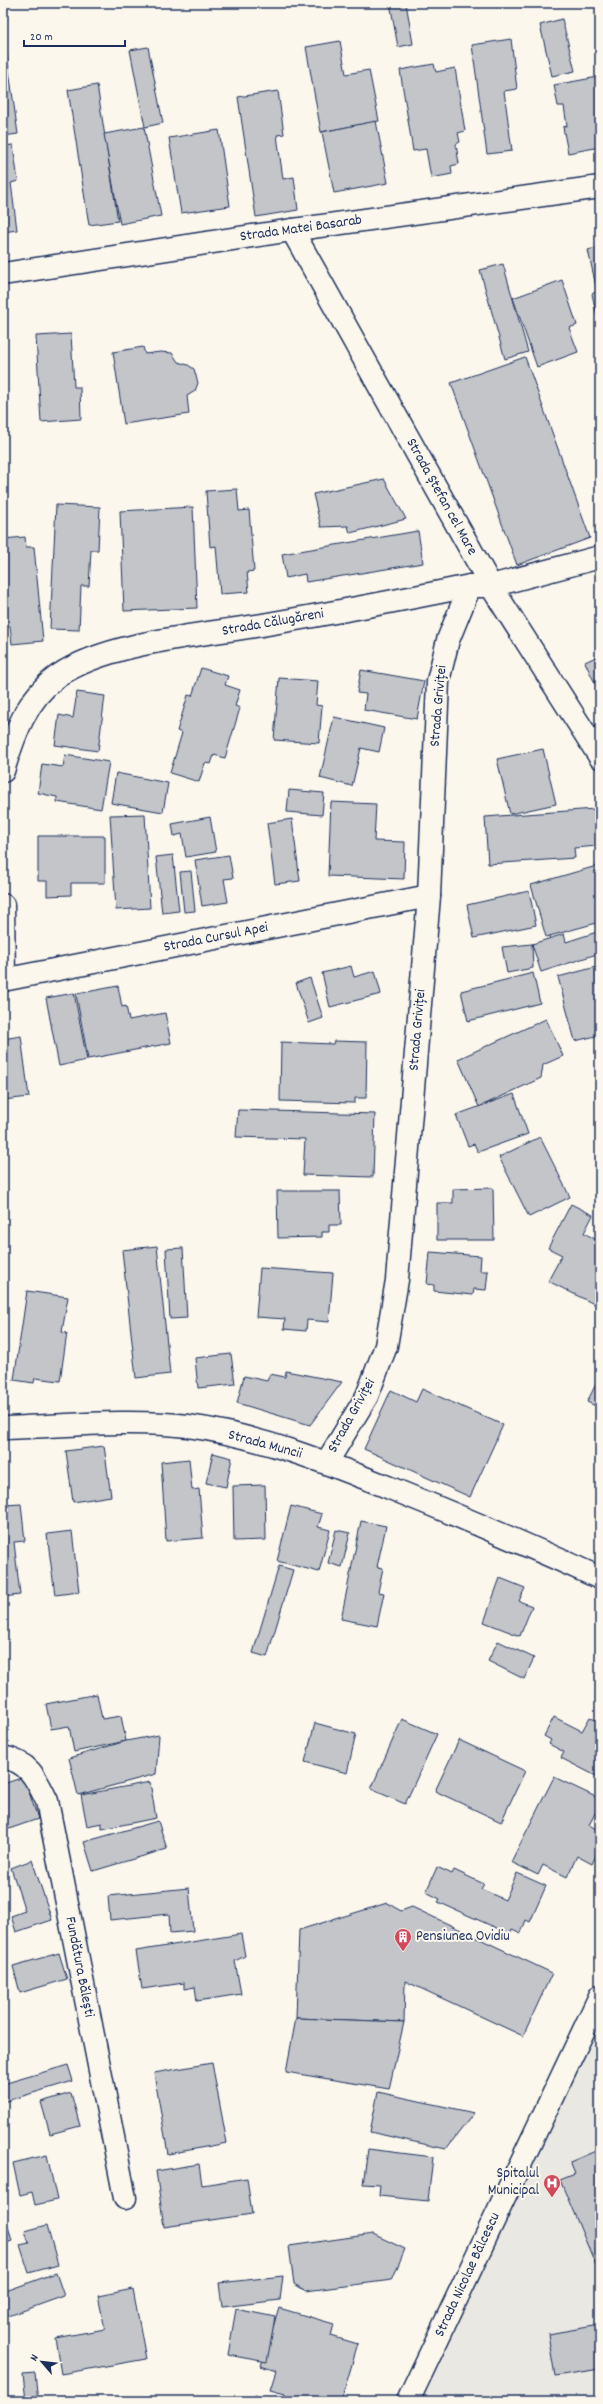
<svg xmlns="http://www.w3.org/2000/svg" width="603" height="2404" viewBox="0 0 603 2404" font-family="Dekko,sans-serif">
<rect width="100%" height="100%" fill="#fbf7ec"/>
<filter id="ink" filterUnits="userSpaceOnUse"><feTurbulence type="fractalNoise" baseFrequency=".025" numOctaves="2"/><feDisplacementMap in="SourceGraphic" scale="8" xChannelSelector="R" yChannelSelector="G"/><feConvolveMatrix kernelMatrix="1 2 1 2 8 2 1 2 1" color-interpolation-filters="sRGB"/></filter>
<g filter="url(#ink)">
<polygon fill="#eae8e2" points="600,1995 600,2401 408,2401"/>
<g fill="#c3c5c9" stroke="#1b2f5e">
<polygon points="390,3 406,3 413,44 398,47"/>
<polygon points="562,19 575,71 552,76 540,25"/>
<polygon points="3,28 18,134 3,136"/>
<polygon points="511,39 517,89 504,91 512,151 487,154 472,45"/>
<polygon points="340,41 346,74 369,70 379,121 321,132 306,47"/>
<polygon points="148,47 163,123 145,127 130,50"/>
<polygon points="434,64 436,72 455,68 465,131 458,133 460,142 456,144 459,164 451,166 452,174 431,178 426,149 413,151 400,70"/>
<polygon points="598,77 600,92 600,147 568,153 563,127 567,126 564,106 558,106 554,85"/>
<polygon points="97,85 118,221 89,225 68,90"/>
<polygon points="278,91 284,134 277,135 283,179 294,177 298,210 256,217 238,97"/>
<polygon points="376,121 388,183 334,193 322,132"/>
<polygon points="144,127 161,216 120,224 104,134"/>
<polygon points="219,130 230,206 181,213 169,138"/>
<polygon points="13,145 18,181 11,183 17,230 3,232 3,146"/>
<polygon points="600,247 600,321 598,321 592,294 597,291 588,250"/>
<polygon points="503,264 528,352 505,359 480,270"/>
<polygon points="562,280 577,325 569,328 578,352 537,367 513,298"/>
<polygon points="71,334 74,387 80,387 81,419 41,422 36,336"/>
<polygon points="143,347 145,354 160,352 172,353 178,362 188,365 194,369 198,383 195,391 187,396 189,414 124,424 113,352"/>
<polygon points="525,357 590,538 517,565 451,383"/>
<polygon points="384,479 406,519 350,533 348,526 321,527 313,494"/>
<polygon points="237,489 239,511 249,510 254,571 247,572 249,592 220,594 216,546 210,547 206,491"/>
<polygon points="56,505 100,507 98,550 91,550 89,586 81,586 79,630 50,629"/>
<polygon points="193,507 197,608 124,611 120,511"/>
<polygon points="418,531 423,563 306,582 305,574 286,578 282,554"/>
<polygon points="25,537 26,547 34,547 43,641 12,644 10,626 6,626 3,594 3,539"/>
<polygon points="600,655 600,694 585,662"/>
<polygon points="201,668 228,676 225,685 240,690 235,706 240,708 225,758 214,755 211,764 205,763 199,782 170,773 182,733 177,731 188,695 192,696"/>
<polygon points="361,670 424,681 417,719 364,710 366,694 357,693"/>
<polygon points="279,678 318,681 316,705 322,706 319,743 274,740"/>
<polygon points="77,692 105,696 98,751 55,745 59,715 73,718"/>
<polygon points="334,717 384,728 379,752 361,748 352,786 320,778"/>
<polygon points="543,749 556,804 510,814 497,759"/>
<polygon points="65,755 109,762 101,809 57,802 57,797 38,793 42,764 63,767"/>
<polygon points="116,773 168,783 163,812 111,803"/>
<polygon points="289,790 324,793 322,815 287,812"/>
<polygon points="331,802 376,804 374,841 405,842 404,879 328,876"/>
<polygon points="595,809 598,846 574,848 575,858 488,864 485,817"/>
<polygon points="145,814 150,908 116,910 110,815"/>
<polygon points="210,817 216,852 186,857 182,834 174,836 172,824"/>
<polygon points="292,819 300,881 275,884 267,823"/>
<polygon points="38,836 105,836 105,883 71,883 71,895 47,896 47,881 38,881"/>
<polygon points="173,855 179,911 162,913 156,857"/>
<polygon points="229,855 233,878 224,879 228,902 202,906 195,860"/>
<polygon points="600,865 600,922 546,937 531,885"/>
<polygon points="191,871 195,911 184,912 180,872"/>
<polygon points="529,891 536,925 474,938 467,905"/>
<polygon points="600,931 600,953 541,972 532,944 564,934 566,942"/>
<polygon points="532,944 533,968 507,973 502,947"/>
<polygon points="351,966 354,977 375,971 381,994 330,1007 322,973"/>
<polygon points="600,966 600,1035 575,1041 558,977"/>
<polygon points="533,973 540,1003 468,1021 461,991"/>
<polygon points="310,978 323,1018 309,1023 296,983"/>
<polygon points="118,986 122,1007 126,1006 129,1020 165,1013 171,1043 88,1059 76,994"/>
<polygon points="74,993 87,1060 59,1066 46,998"/>
<polygon points="546,1019 563,1056 543,1065 541,1078 479,1107 458,1059"/>
<polygon points="21,1036 29,1097 3,1100 3,1039"/>
<polygon points="334,1041 367,1042 366,1098 355,1098 355,1103 280,1101 281,1042 333,1044"/>
<polygon points="514,1094 528,1134 478,1152 474,1144 468,1146 456,1115"/>
<polygon points="238,1110 375,1114 373,1177 303,1175 305,1139 236,1137"/>
<polygon points="540,1137 570,1197 529,1217 499,1157"/>
<polygon points="493,1188 494,1240 437,1240 437,1203 453,1203 453,1189"/>
<polygon points="277,1191 340,1191 341,1225 329,1225 329,1232 322,1232 322,1237 278,1238"/>
<polygon points="571,1204 593,1215 584,1233 600,1242 600,1298 596,1305 548,1281 562,1255 548,1248"/>
<polygon points="157,1246 170,1374 136,1378 122,1250"/>
<polygon points="183,1248 187,1318 170,1319 166,1249"/>
<polygon points="430,1252 481,1256 480,1271 488,1271 486,1290 474,1289 473,1295 434,1291 434,1285 427,1284"/>
<polygon points="260,1268 333,1273 329,1322 307,1320 306,1331 284,1329 285,1319 256,1317"/>
<polygon points="27,1291 68,1297 62,1332 67,1333 60,1381 35,1378 34,1383 14,1380"/>
<polygon points="231,1354 235,1384 198,1388 195,1358"/>
<polygon points="286,1371 342,1382 310,1425 237,1403 244,1376 267,1381 270,1374 285,1377"/>
<polygon points="600,1376 600,1408 587,1402"/>
<polygon points="422,1389 503,1425 470,1497 364,1449 391,1390 416,1402"/>
<polygon points="104,1446 111,1496 73,1502 66,1451"/>
<polygon points="213,1453 232,1458 226,1487 206,1483"/>
<polygon points="189,1459 192,1490 199,1489 203,1538 166,1541 161,1462"/>
<polygon points="265,1485 266,1540 234,1541 233,1486"/>
<polygon points="3,1491 5,1505 21,1504 25,1541 14,1542 20,1595 3,1597"/>
<polygon points="291,1506 322,1514 318,1527 330,1530 319,1572 277,1561"/>
<polygon points="361,1521 386,1526 377,1567 383,1568 378,1592 384,1593 377,1626 341,1619"/>
<polygon points="336,1530 350,1533 342,1567 328,1563"/>
<polygon points="72,1531 79,1592 55,1595 47,1534"/>
<polygon points="279,1566 293,1570 267,1657 253,1653"/>
<polygon points="500,1578 525,1588 519,1601 532,1606 520,1636 484,1622"/>
<polygon points="498,1641 534,1658 524,1679 488,1661"/>
<polygon points="97,1694 102,1719 121,1716 126,1741 74,1752 69,1726 51,1729 46,1704"/>
<polygon points="554,1717 582,1731 590,1717 600,1723 600,1778 561,1758 564,1752 549,1744 551,1740 544,1736"/>
<polygon points="402,1719 437,1734 405,1804 371,1789"/>
<polygon points="315,1723 356,1734 347,1773 305,1762"/>
<polygon points="159,1735 156,1774 78,1795 69,1758 126,1741"/>
<polygon points="459,1740 525,1771 501,1822 435,1791"/>
<polygon points="24,1777 38,1819 3,1831 3,1784"/>
<polygon points="554,1777 600,1799 600,1804 589,1825 600,1831 600,1847 592,1864 577,1856 567,1877 543,1865 538,1875 511,1862"/>
<polygon points="150,1782 156,1818 102,1829 102,1823 87,1826 81,1795"/>
<polygon points="158,1821 167,1849 93,1871 84,1842"/>
<polygon points="32,1860 52,1920 16,1932 11,1916 25,1911 11,1868"/>
<polygon points="437,1867 452,1874 454,1870 484,1884 481,1889 505,1900 517,1873 546,1886 530,1922 526,1920 521,1933 512,1929 510,1934 438,1902 440,1899 426,1892"/>
<polygon points="189,1888 193,1931 170,1933 169,1914 110,1920 108,1896"/>
<polygon points="387,1903 401,1911 412,1907 552,1973 523,2036 405,1981 404,2022 296,2018 299,1930"/>
<polygon points="241,1934 245,1956 235,1961 241,1994 197,2001 195,1987 184,1989 184,1983 142,1989 136,1951"/>
<polygon points="59,1953 67,1979 20,1993 13,1966"/>
<polygon points="296,2018 404,2022 389,2089 286,2072"/>
<polygon points="212,2063 227,2143 168,2154 154,2073"/>
<polygon points="68,2065 73,2081 3,2102 3,2084"/>
<polygon points="378,2092 474,2113 446,2149 370,2132"/>
<polygon points="71,2093 80,2126 50,2134 41,2102"/>
<polygon points="368,2149 433,2157 428,2201 379,2196 380,2185 363,2184"/>
<polygon points="598,2150 600,2153 600,2275 560,2180 575,2174 570,2162"/>
<polygon points="47,2155 57,2200 35,2205 32,2192 20,2195 13,2163"/>
<polygon points="199,2164 202,2185 247,2178 252,2214 164,2227 156,2171"/>
<polygon points="5,2215 12,2241 3,2244 3,2216"/>
<polygon points="47,2225 58,2265 29,2273 20,2245 29,2243 25,2231"/>
<polygon points="373,2234 405,2249 392,2280 306,2291 294,2284 289,2246"/>
<polygon points="56,2273 64,2296 3,2318 3,2292"/>
<polygon points="283,2276 280,2300 222,2307 219,2283"/>
<polygon points="133,2289 146,2359 61,2374 55,2338 105,2329 98,2296"/>
<polygon points="279,2308 334,2324 331,2336 358,2344 341,2401 283,2401 285,2394 270,2390 276,2371 261,2366"/>
<polygon points="236,2309 275,2317 267,2362 228,2355"/>
<polygon points="600,2325 600,2369 555,2376 548,2334"/>
<polygon points="35,2373 38,2401 26,2401 23,2374"/>
<polygon points="254,2395 265,2401 250,2401"/>
</g>
<g fill="none" stroke-linecap="round" stroke-linejoin="round">
<defs>
<g id="minor">
<polyline points="292,230 491,586 600,757"/>
<polyline points="3,274 292,230 600,187"/>
<path d="M3,771C14,735 26,699 58,676C107,642 202,635 262,625C332,613 401,600 470,586H491L600,557"/>
<polyline points="3,905 4,980"/>
<polyline points="3,980 429,896"/>
<path d="M3,1428C64,1426 128,1419 188,1426C261,1436 328,1463 395,1490C464,1518 532,1547 600,1578"/>
<polyline points="327,1462 367,1396 386,1346 397,1280 429,896 438,681 448,640 470,586"/>
<path d="M3,1757C29,1762 36,1778 47,1801L125,2198"/>
<polyline points="408,2401 600,1996"/>
</g>
</defs>
<use href="#minor" stroke="#1b2f5e" stroke-width="25"/>
<use href="#minor" stroke="#fbf7ec" stroke-width="22"/>
</g>
</g>
<defs>
<symbol id="building-pin" viewBox="-11 -11 22 30"><path d="M0 17L-7.5 6A9.5 9.5 0 1 1 7.5 6Z" fill="#d1495b" stroke="#fbf7ec"/><path d="M-4-6H4V6H1V3H-1V6H-4ZM-2.5-4.3h1.7v1.8h-1.7ZM.8-4.3h1.7v1.8H.8ZM-2.5-1h1.7V.8h-1.7ZM.8-1h1.7V.8H.8Z" fill="#fff"/></symbol>
<symbol id="hospital-pin" viewBox="-11 -11 22 30"><path d="M0 17L-7.5 6A9.5 9.5 0 1 1 7.5 6Z" fill="#d1495b" stroke="#fbf7ec"/><path d="M-5-5h3v3.5h4V-5h3V5h-3V1.5h-4V5h-3Z" fill="#fff"/></symbol>
</defs>
<g fill-rule="evenodd">
<use href="#building-pin" x="393" y="1927" width="20" height="27"/>
<use href="#hospital-pin" x="542" y="2173" width="20" height="27"/>
</g>
<g text-anchor="middle" dominant-baseline="central" stroke-width="4" stroke-linejoin="round" paint-order="stroke">
<g font-size="15" fill="#1b2f5e" stroke="#fbf7ec">
<text transform="translate(301 229) rotate(-8)">Strada Matei Basarab</text>
<text transform="translate(441 497) rotate(61)">Strada Ștefan cel Mare</text>
<text transform="translate(273 623) rotate(-10)">Strada Călugăreni</text>
<text transform="translate(439 706) rotate(-85)">Strada Griviței</text>
<text transform="translate(216 938) rotate(-11)">Strada Cursul Apei</text>
<text transform="translate(418 1030) rotate(-85)">Strada Griviței</text>
<text transform="translate(352 1416) rotate(-61)">Strada Griviței</text>
<text transform="translate(265 1445) rotate(15)">Strada Muncii</text>
<text transform="translate(79 1967) rotate(79)">Fundătura Bălești</text>
<text transform="translate(468 2275) rotate(-65)">Strada Nicolae Bălcescu</text>
</g>
<g font-size="15" fill="#1b2f5e" stroke="#fbf7ec" text-anchor="start">
<text x="416" y="1937">Pensiunea Ovidiu</text>
<text x="539" y="2174" text-anchor="end">Spitalul<tspan x="539" dy="17">Municipal</tspan></text>
</g>
</g>
<rect width="603" height="2404" fill="none" stroke="#fbf7ec" stroke-width="16"/>
<rect x="8" y="8" width="587" height="2388" fill="none" stroke="#1b2f5e" stroke-width="1.5" filter="url(#ink)"/>
<g transform="translate(42 2362) rotate(298)" stroke="#fbf7ec" stroke-width="3" paint-order="stroke">
<path d="M0-3L7 15L0 10L-7 15Z" fill="#1b2f5e"/>
<text y="-6" font-size="11" font-weight="bold" text-anchor="middle" fill="#1b2f5e">N</text>
</g>
<path d="M24 40v6h101v-6" fill="none" stroke="#1b2f5e" stroke-width="2"/>
<text x="30" y="40" font-size="12" fill="#1b2f5e" stroke="#fbf7ec" stroke-width="3" paint-order="stroke">20 m</text>
</svg>
